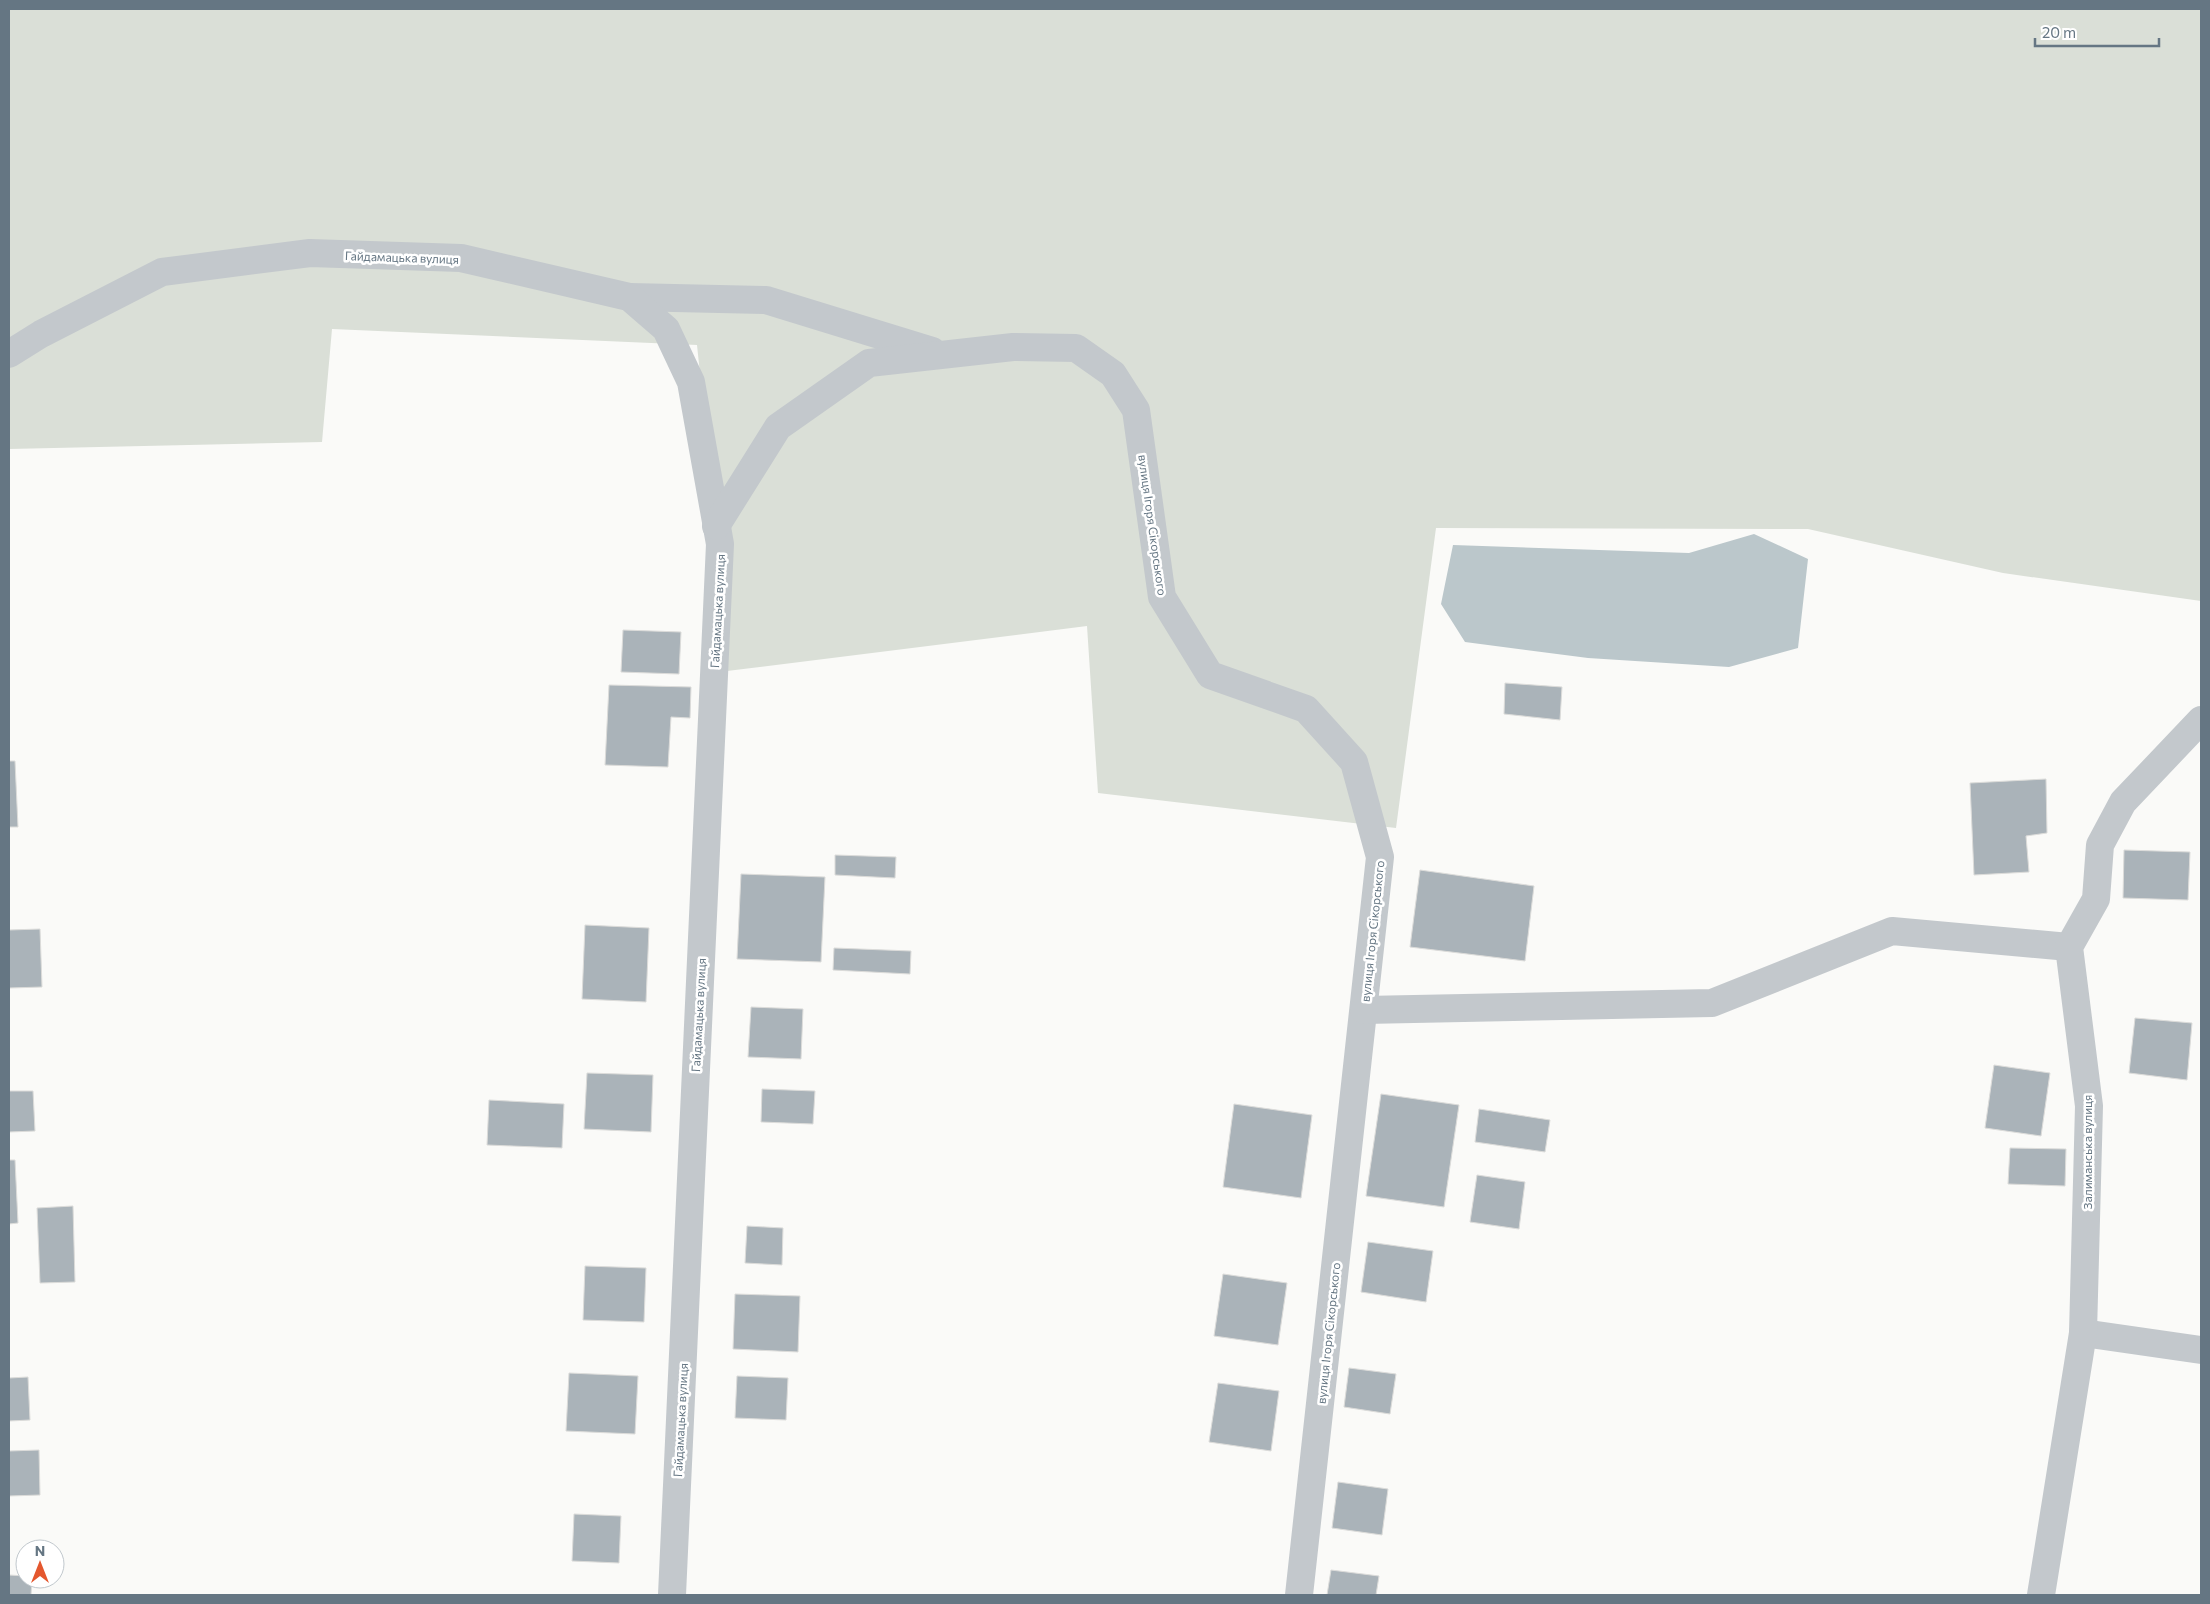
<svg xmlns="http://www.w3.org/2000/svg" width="2210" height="1604" viewBox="0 0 2210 1604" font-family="Commissioner,sans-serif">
<rect width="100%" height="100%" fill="#fafaf8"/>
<polygon fill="#dadfd7" points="9,9 2201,9 2201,601 2003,573 1808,529 1436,528 1396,828 1098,793 1087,626 727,671 716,526 697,345 332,329 322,442 9,449"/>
<polygon fill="#bbc7cb" points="1754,534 1808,559 1798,648 1729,667 1588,658 1465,642 1441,604 1453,545 1689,553"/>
<g fill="#aab3b9" stroke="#dcdcda">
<polygon points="623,630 681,632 679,674 621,672"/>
<polygon points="1505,683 1562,687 1560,720 1504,714"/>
<polygon points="609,685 691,687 690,718 671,717 668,767 605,765"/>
<polygon points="9,761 15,761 18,827 9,827"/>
<polygon points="2046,779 2047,833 2026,836 2029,872 1974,875 1970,783"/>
<polygon points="2124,850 2190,852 2188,900 2123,898"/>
<polygon points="835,855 896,857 895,878 835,875"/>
<polygon points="1420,870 1534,886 1525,961 1410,947"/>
<polygon points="741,874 825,877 821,962 737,959"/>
<polygon points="585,925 649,928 646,1002 582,999"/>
<polygon points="40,929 42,987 9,988 9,930"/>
<polygon points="834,948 911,951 910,974 833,970"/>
<polygon points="751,1007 803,1009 801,1059 748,1057"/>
<polygon points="2135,1018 2192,1023 2187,1080 2129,1073"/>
<polygon points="1994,1065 2050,1073 2041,1136 1985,1128"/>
<polygon points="587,1073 653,1075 651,1132 584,1129"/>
<polygon points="762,1089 815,1091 813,1124 761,1122"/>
<polygon points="9,1091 33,1091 35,1131 9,1132"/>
<polygon points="1381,1094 1459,1105 1444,1207 1366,1196"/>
<polygon points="489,1100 564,1104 562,1148 487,1145"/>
<polygon points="1234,1104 1312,1115 1301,1198 1223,1187"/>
<polygon points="1479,1109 1550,1120 1545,1152 1475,1142"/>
<polygon points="2010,1148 2066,1149 2065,1186 2008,1184"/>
<polygon points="9,1160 15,1160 18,1223 9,1224"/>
<polygon points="1477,1175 1525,1182 1519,1229 1470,1222"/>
<polygon points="73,1206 75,1282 40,1283 37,1208"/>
<polygon points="747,1226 783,1228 782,1265 745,1263"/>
<polygon points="1368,1242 1433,1251 1426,1302 1361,1292"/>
<polygon points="585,1266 646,1268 644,1322 583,1320"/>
<polygon points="1223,1274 1287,1283 1278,1345 1214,1336"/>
<polygon points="735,1294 800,1296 798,1352 733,1349"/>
<polygon points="1349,1368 1396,1374 1390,1414 1344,1407"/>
<polygon points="569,1373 638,1376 635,1434 566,1431"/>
<polygon points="737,1376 788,1378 786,1420 735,1418"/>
<polygon points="28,1377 30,1420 9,1421 9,1378"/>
<polygon points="1218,1383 1279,1391 1271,1451 1209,1442"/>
<polygon points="39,1450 40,1495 9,1496 9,1451"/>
<polygon points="1338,1482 1388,1489 1382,1535 1332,1528"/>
<polygon points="574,1514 621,1516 619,1563 572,1561"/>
<polygon points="1331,1570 1379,1576 1376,1595 1327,1595"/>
<polygon points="9,1575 25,1576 25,1579 32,1579 31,1595 9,1595"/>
</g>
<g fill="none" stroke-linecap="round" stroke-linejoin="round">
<g stroke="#c3c8cc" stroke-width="28">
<polyline points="629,297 766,300 932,351"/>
<polyline points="9,354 41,334 162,272 310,253 461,258 629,297 666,329 691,382 720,544 672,1595"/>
<polyline points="716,526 778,427 869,363 1013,347 1076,348 1113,374 1136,410 1162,597 1210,675 1306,709 1354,762 1380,857 1299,1595"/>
<polyline points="1364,1010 1712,1003 1892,931 2069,947"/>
<polyline points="2083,1333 2201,1350"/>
<polyline points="2041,1595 2083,1333 2089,1106 2069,947 2096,899 2100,845 2123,802 2201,720"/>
</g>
</g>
<g text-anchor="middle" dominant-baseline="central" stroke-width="5" stroke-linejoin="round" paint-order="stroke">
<g font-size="12" fill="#657683" stroke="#fff">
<text transform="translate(402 257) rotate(2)">Гайдамацька вулиця</text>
<text transform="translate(1153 525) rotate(82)">вулиця Ігоря Сікорського</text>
<text transform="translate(717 611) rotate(-87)">Гайдамацька вулиця</text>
<text transform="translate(1372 931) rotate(-84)">вулиця Ігоря Сікорського</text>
<text transform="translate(698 1015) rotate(-87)">Гайдамацька вулиця</text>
<text transform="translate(2087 1152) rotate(-90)">Залиманська вулиця</text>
<text transform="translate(1328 1333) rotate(-84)">вулиця Ігоря Сікорського</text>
<text transform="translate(680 1420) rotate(-87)">Гайдамацька вулиця</text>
</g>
</g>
<rect width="2210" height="1604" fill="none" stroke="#657683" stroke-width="20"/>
<g transform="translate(40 1564)"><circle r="24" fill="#ffffff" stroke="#c1c8cd"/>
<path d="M0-4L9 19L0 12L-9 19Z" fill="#e4572e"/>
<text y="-8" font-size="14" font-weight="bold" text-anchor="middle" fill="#657683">N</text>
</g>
<path d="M2035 38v8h124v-8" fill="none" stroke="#657683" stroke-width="2.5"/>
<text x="2042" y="38" font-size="15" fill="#657683" stroke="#ffffff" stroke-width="4" paint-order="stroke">20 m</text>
</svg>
